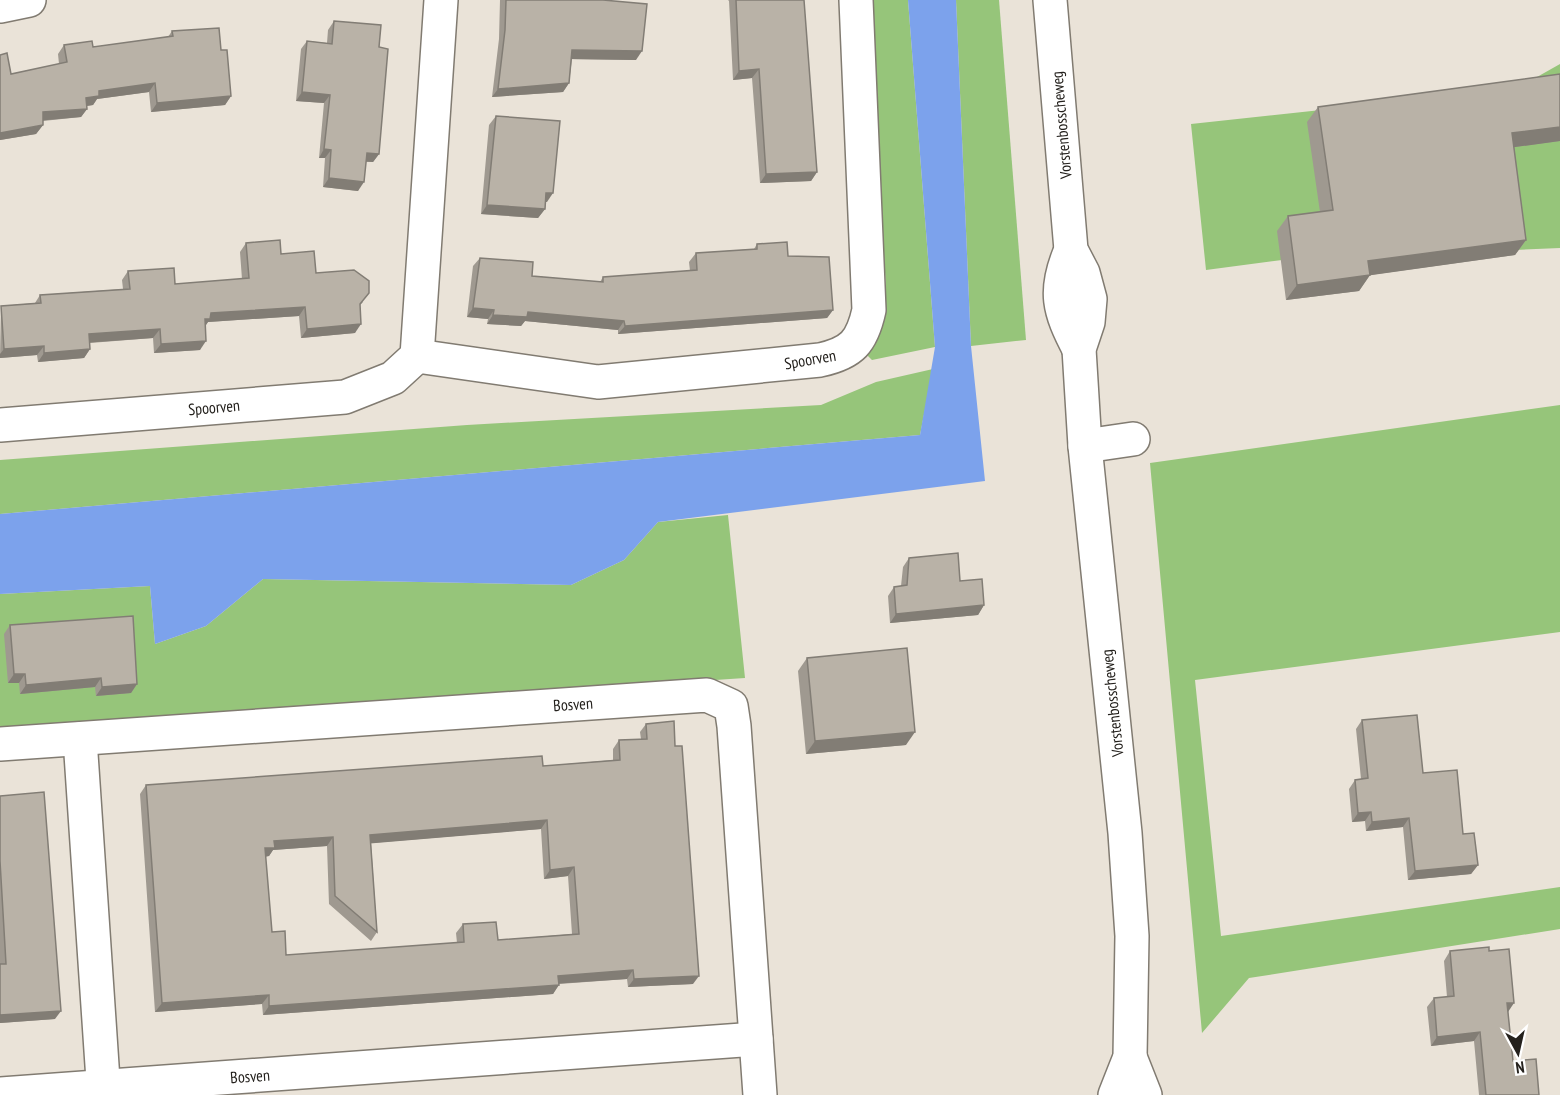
<svg xmlns="http://www.w3.org/2000/svg" width="1560" height="1095" viewBox="0 0 1560 1095" font-family="'PT Sans Narrow',sans-serif">
<rect width="100%" height="100%" fill="#eae3d8"/>
<g fill="#96c57a">
<polygon points="866,0 908,0 935,347 872,360 865,353 881,322 886,286"/>
<polygon points="956,0 999,0 1026,340 971,346"/>
<polygon points="1560,64 1560,248 1282,260 1206,270 1191,124 1488,92 1537,77"/>
<polygon points="933,369 920,435 0,514 0,460 467,425 821,405 876,382"/>
<polygon points="1560,405 1560,632 1195,680 1221,936 1560,887 1560,929 1249,978 1202,1033 1150,463"/>
<polygon points="728,515 745,678 221,713 0,730 0,594 150,586 155,644 206,626 263,579 571,585 624,560 658,522"/>
</g>
<polygon fill="#7ca2ec" points="908,0 956,0 971,346 985,481 658,522 624,560 571,585 263,579 206,626 155,644 150,586 0,594 0,514 920,435 935,347"/>
<g fill="none" stroke-linecap="round" stroke-linejoin="round">
<defs>
<g id="minor">
<polyline points="1050,0 1071,250 1083,273 1090,299 1088,322 1079,349 1085,446 1125,833 1132,936 1130,1057 1115,1095"/>
<polyline points="0,6 29,0"/>
<path d="M1071,250C1053,291 1059,311 1079,349"/>
<path d="M417,356L598,382L820,360C852,353 862,342 869,310L856,0"/>
<polyline points="0,425 345,397 393,378 417,356 441,0"/>
<polyline points="1085,446 1133,439"/>
<polyline points="80,739 104,1095"/>
<polyline points="0,744 707,695 731,706 734,726 760,1095"/>
<polyline points="1130,1057 1145,1095"/>
<polyline points="0,1094 756,1039"/>
</g>
</defs>
<use href="#minor" stroke="#817b71" stroke-width="36"/>
<use href="#minor" stroke="#fff" stroke-width="33"/>
</g>
<g fill="#9f9990" fill-rule="evenodd">
<polygon points="500,0 603,0 636,60 572,59 569,83 563,92 492,97 499,39"/>
<polygon points="728,0 804,0 817,172 811,181 760,183 752,78 733,80 729,1"/>
<polygon points="334,21 379,47 379,154 373,162 366,162 358,191 323,187 325,158 319,158 324,103 296,101 301,49 307,41 327,43 328,30"/>
<polygon points="172,31 221,50 231,96 225,105 151,112 149,92 97,99 93,105 87,106 87,109 81,117 43,121 43,125 36,134 0,140 0,55 11,74 59,64 58,54 64,45 93,47 168,37"/>
<polygon points="1560,74 1560,141 1514,147 1526,240 1515,255 1370,275 1359,291 1286,300 1277,231 1288,216 1320,212 1307,122 1318,107"/>
<polygon points="496,116 547,202 545,202 545,209 538,218 481,214 489,125"/>
<polygon points="246,243 281,254 316,273 363,302 360,305 355,333 301,338 299,316 208,322 205,326 200,350 154,353 153,338 90,343 90,349 84,358 38,362 37,355 0,358 1,306 35,303 40,295 123,289 122,280 128,271 175,284 242,279 240,252"/>
<polygon points="757,244 788,256 833,310 827,318 618,334 618,330 525,321 521,326 487,324 488,319 467,317 473,266 480,258 532,276 600,282 603,277 690,271 689,262 696,253 754,249"/>
<polygon points="909,558 960,581 984,605 978,615 890,623 888,596 894,587 901,586 903,567"/>
<polygon points="10,625 137,684 131,693 96,696 95,687 20,694 19,683 8,683 4,634"/>
<polygon points="807,658 906,745 806,754 798,671"/>
<polygon points="1362,720 1423,773 1463,834 1478,865 1471,874 1408,880 1403,827 1366,831 1365,821 1352,822 1349,789 1355,780 1361,779 1356,729"/>
<path d="M646,724L693,984L628,987L627,979L559,984L553,994L263,1015L262,1004L155,1012L140,794L146,785L543,766L613,760V749L619,740L641,739L640,732ZM541,829L544,879L568,876L572,934L498,940L463,924L456,933L457,943L286,955L272,932L265,857L269,856L273,850L327,846L329,904L371,941L377,932L371,843Z"/>
<polygon points="0,796 55,1019 0,1023"/>
<polygon points="1450,951 1489,951 1508,1011 1513,1061 1539,1095 1479,1095 1474,1041 1431,1046 1427,1007 1434,998 1447,997 1444,961"/>
</g>
<g fill="#827d75">
<polygon points="572,50 642,51 636,60 566,59"/>
<polygon points="759,69 752,78 733,80 739,71"/>
<polygon points="155,83 149,92 97,99 93,105 79,107 86,98 99,91"/>
<polygon points="569,83 563,92 492,97 498,89"/>
<polygon points="302,92 330,95 324,103 296,101"/>
<polygon points="231,96 225,105 151,112 157,103"/>
<polygon points="87,109 81,117 36,121 43,112"/>
<polygon points="43,125 36,134 0,140 0,133"/>
<polygon points="1560,127 1560,141 1501,149 1512,133"/>
<polygon points="324,149 331,150 325,158 319,158"/>
<polygon points="367,153 379,154 373,162 361,161"/>
<polygon points="817,172 811,181 760,183 766,174"/>
<polygon points="329,178 364,182 358,191 323,187"/>
<polygon points="546,193 553,193 547,202 540,202"/>
<polygon points="487,205 545,209 538,218 481,214"/>
<polygon points="1526,240 1515,255 1365,276 1370,275 1359,291 1286,300 1297,285 1368,261"/>
<polygon points="305,307 299,316 208,322 204,328 205,319 211,313"/>
<polygon points="473,308 494,310 488,319 467,317"/>
<polygon points="833,310 827,318 618,334 625,326"/>
<polygon points="528,312 624,321 618,330 525,321 521,326 487,324 493,315"/>
<polygon points="361,324 355,333 301,338 307,329"/>
<polygon points="160,329 153,338 83,343 89,334"/>
<polygon points="206,341 200,350 154,353 161,344"/>
<polygon points="44,346 37,355 0,358 0,354 4,349"/>
<polygon points="90,349 84,358 38,362 44,353"/>
<polygon points="984,605 978,615 890,623 896,614"/>
<polygon points="14,674 25,674 19,683 8,683"/>
<polygon points="101,678 95,687 20,694 26,685"/>
<polygon points="137,684 131,693 96,696 102,687"/>
<polygon points="915,732 906,745 806,754 815,741"/>
<polygon points="1371,812 1365,821 1352,822 1358,813"/>
<polygon points="1409,818 1403,827 1366,831 1372,822"/>
<polygon points="547,820 541,829 364,844 370,835"/>
<polygon points="333,837 327,846 273,850 269,856 259,857 265,848 274,841"/>
<polygon points="1478,865 1471,874 1408,880 1415,871"/>
<polygon points="574,867 568,876 544,879 550,870"/>
<polygon points="633,970 627,979 552,984 558,976"/>
<polygon points="699,976 693,984 628,987 634,979"/>
<polygon points="559,985 553,994 263,1015 269,1006"/>
<polygon points="269,995 262,1004 155,1012 162,1003"/>
<polygon points="1507,1003 1514,1003 1508,1012"/>
<polygon points="61,1011 55,1019 0,1023 0,1015"/>
<polygon points="1480,1032 1474,1041 1431,1046 1437,1037"/>
</g>
<g fill="#b9b2a7" stroke="#827d75" stroke-width="1.5" fill-rule="evenodd">
<polygon points="506,0 603,0 647,4 642,51 572,50 569,83 498,89 505,30"/>
<polygon points="736,0 804,0 817,172 766,174 759,69 739,71"/>
<polygon points="334,21 381,25 379,47 388,49 379,154 367,153 364,182 329,178 331,150 324,149 330,95 302,92 307,41 332,44"/>
<polygon points="219,28 221,50 227,50 231,96 157,103 155,83 99,91 99,96 86,98 87,109 43,112 43,125 0,133 0,55 7,53 11,74 67,62 64,45 92,41 93,47 173,36 172,31"/>
<polygon points="1560,74 1560,127 1512,133 1526,240 1368,261 1370,275 1297,285 1288,216 1333,210 1318,107"/>
<polygon points="496,116 560,121 553,193 546,193 545,209 487,205"/>
<polygon points="280,240 281,254 314,251 316,273 354,270 369,281 369,293 360,304 361,324 307,329 305,307 211,313 210,319 205,319 206,341 161,344 160,329 89,334 90,349 44,353 44,346 4,349 1,306 41,303 40,295 130,289 128,271 174,268 175,284 249,278 246,243"/>
<polygon points="787,242 788,256 829,257 833,310 625,326 624,321 528,312 527,317 493,315 494,310 473,308 480,258 533,262 532,276 603,282 603,277 697,270 696,253 757,249 757,244"/>
<polygon points="958,553 960,581 982,579 984,605 896,614 894,587 907,585 909,558"/>
<polygon points="133,616 137,684 102,687 101,678 26,685 25,674 14,674 10,625"/>
<polygon points="907,648 915,732 815,741 807,658"/>
<polygon points="1417,715 1423,773 1457,770 1463,834 1474,833 1478,865 1415,871 1409,818 1372,822 1371,812 1358,813 1355,780 1368,778 1362,720"/>
<path d="M674,721L675,746H682L699,976L634,979L633,970L558,976L559,985L269,1006V995L162,1003L146,785L542,756L543,766L620,760L619,740L647,739L646,724ZM547,820L550,870L574,867L579,934L498,940L496,922L463,924L464,942L286,955L285,931L272,932L265,848H275L274,841L333,837L335,896L377,932L370,835Z"/>
<polygon points="44,792 61,1011 0,1015 0,964 6,964 0,861 0,796"/>
<polygon points="1489,947 1489,951 1509,949 1514,1003 1507,1003 1513,1061 1536,1059 1539,1095 1486,1095 1480,1032 1437,1037 1434,998 1454,996 1450,951"/>
</g>
<g text-anchor="middle" dominant-baseline="central" stroke-width="4.5" stroke-linejoin="round" paint-order="stroke">
<g font-size="16" fill="#24211d" stroke="#fff">
<text transform="translate(1061 125) rotate(-95)">Vorstenbosscheweg</text>
<text transform="translate(810 359) rotate(-10)">Spoorven</text>
<text transform="translate(214 407) rotate(-5)">Spoorven</text>
<text transform="translate(1112 703) rotate(-96)">Vorstenbosscheweg</text>
<text transform="translate(573 704) rotate(-4)">Bosven</text>
<text transform="translate(250 1076) rotate(-4)">Bosven</text>
</g>
</g>
<g transform="translate(1518 1053) rotate(172)" stroke="#ffffff" stroke-width="4.5" paint-order="stroke">
<path d="M0-4.5L10 22L0 15L-10 22Z" fill="#24211d"/>
<text y="-9" font-size="16" font-weight="bold" text-anchor="middle" fill="#24211d">N</text>
</g>
</svg>
